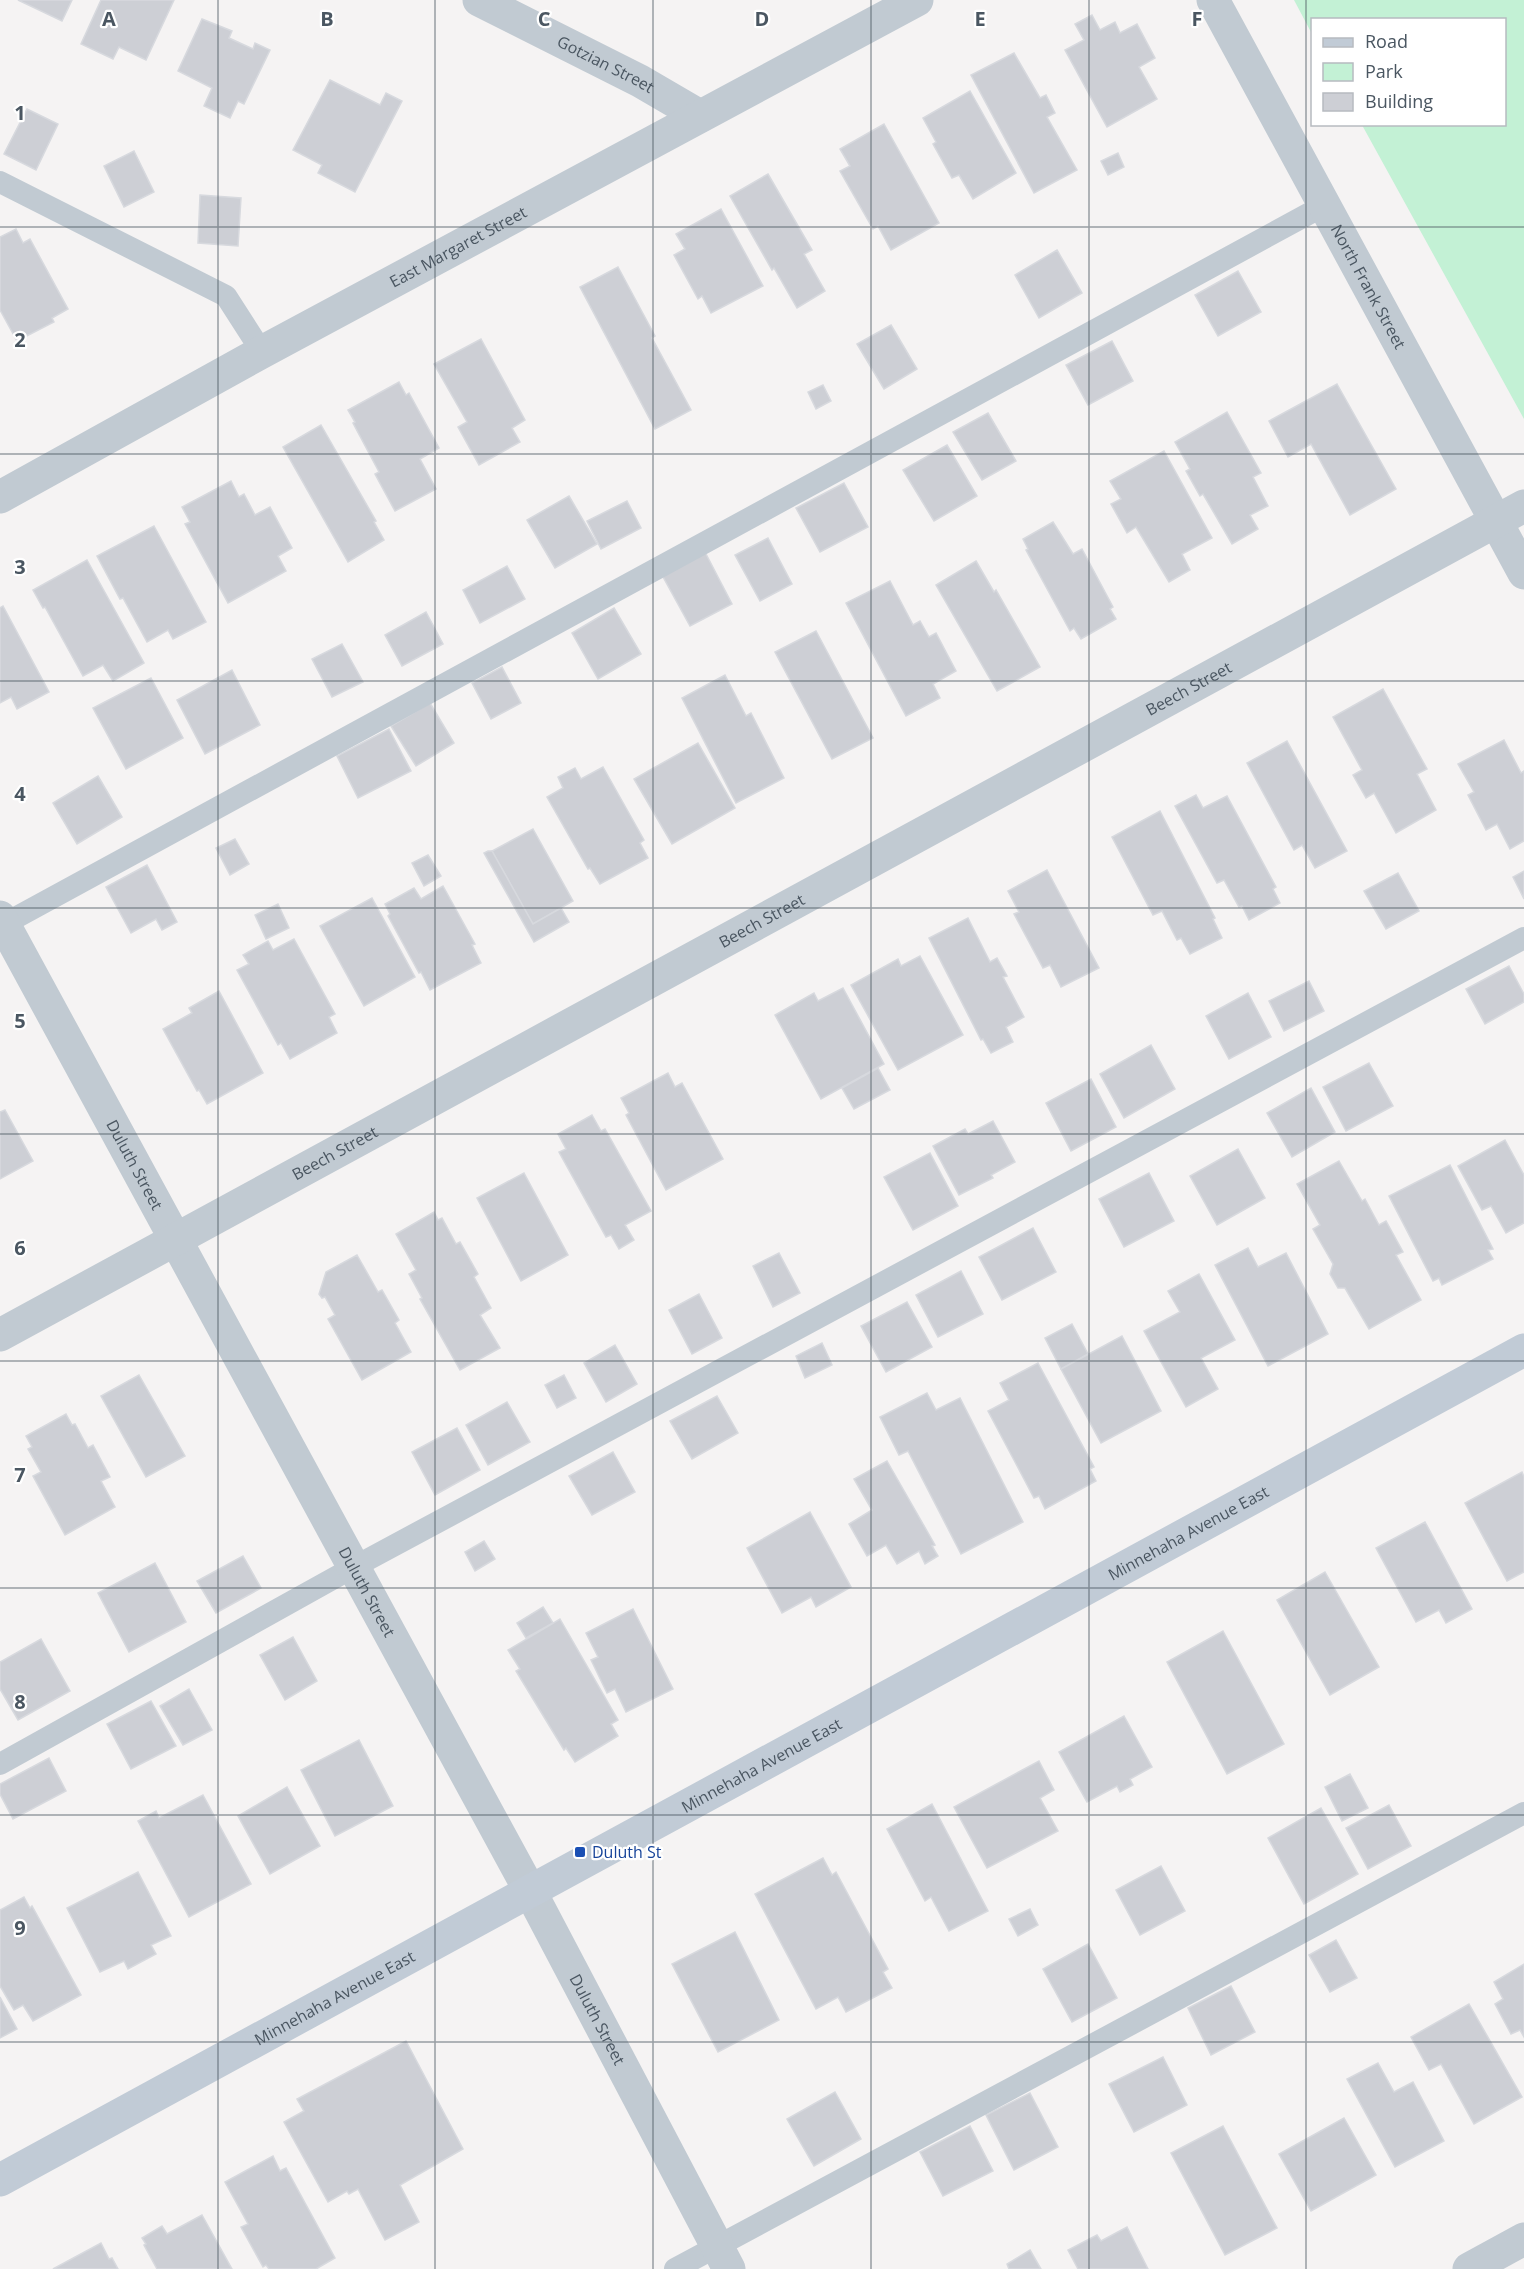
<svg xmlns="http://www.w3.org/2000/svg" width="1524" height="2269" viewBox="0 0 1524 2269" font-family="'Open Sans',sans-serif">
<rect width="100%" height="100%" fill="#f5f3f3"/>
<polygon fill="#c3f1d5" points="1294,0 1524,0 1524,419 1362,125 1504,124 1504,20 1312,20 1312,34"/>
<g fill="#cdcfd5" stroke="#d7d9de" stroke-width="1.5">
<polygon points="18,0 72,0 62,21"/>
<polygon points="101,0 174,0 146,60 119,47 113,59 81,44"/>
<polygon points="1092,15 1100,30 1115,22 1120,33 1137,24 1155,58 1139,67 1157,99 1107,127 1065,50 1084,40 1075,24"/>
<polygon points="202,19 232,31 229,38 253,49 255,43 270,50 244,104 238,101 230,118 204,106 212,88 178,71"/>
<polygon points="1014,53 1040,98 1046,95 1055,113 1047,117 1077,170 1034,193 971,75"/>
<polygon points="330,80 380,105 386,93 402,101 355,192 318,173 322,165 293,150"/>
<polygon points="970,91 1016,173 973,199 959,175 952,178 933,144 936,142 923,118"/>
<polygon points="27,109 58,124 36,170 4,154"/>
<polygon points="884,124 939,223 891,250 878,226 873,229 840,171 850,166 840,149"/>
<polygon points="134,151 154,192 124,207 104,166"/>
<polygon points="1118,153 1124,167 1108,175 1101,161"/>
<polygon points="768,174 812,250 804,254 825,291 797,308 774,268 772,270 730,196"/>
<polygon points="200,195 241,198 238,246 198,243"/>
<polygon points="721,209 763,286 711,313 702,296 698,299 674,255 685,249 676,234"/>
<polygon points="16,229 23,243 30,239 68,309 52,318 54,322 17,341 0,310 0,237"/>
<polygon points="1057,250 1082,293 1039,318 1015,275"/>
<polygon points="618,267 655,336 652,338 691,410 655,429 580,287"/>
<polygon points="1238,271 1261,312 1218,336 1195,295"/>
<polygon points="891,325 917,369 884,389 857,344"/>
<polygon points="481,339 525,420 512,428 520,442 479,465 458,427 467,422 434,364"/>
<polygon points="1112,341 1133,381 1088,405 1066,365"/>
<polygon points="399,382 406,395 409,393 439,448 420,459 436,489 395,511 375,474 379,472 353,423 355,422 348,410"/>
<polygon points="1337,384 1396,489 1350,515 1311,444 1288,457 1269,421"/>
<polygon points="823,385 831,401 816,409 808,392"/>
<polygon points="1227,412 1261,473 1253,477 1268,506 1250,515 1258,529 1232,544 1203,494 1200,496 1186,471 1190,469 1175,442"/>
<polygon points="988,413 1016,461 982,480 953,432"/>
<polygon points="321,425 376,521 374,522 384,540 348,562 283,447"/>
<polygon points="947,445 977,496 934,521 903,470"/>
<polygon points="1164,451 1212,538 1182,554 1190,570 1169,582 1136,527 1127,533 1111,504 1121,499 1110,481"/>
<polygon points="231,481 239,497 244,494 255,515 270,507 292,548 278,556 286,571 228,603 185,524 190,522 182,507"/>
<polygon points="844,483 868,527 820,552 796,508"/>
<polygon points="569,496 597,544 555,568 527,520"/>
<polygon points="627,501 641,528 601,549 587,521"/>
<polygon points="1053,522 1073,554 1082,549 1113,607 1110,609 1116,619 1081,639 1074,628 1070,631 1026,550 1028,549 1023,539"/>
<polygon points="154,526 206,622 173,639 168,630 147,642 123,598 120,599 97,556"/>
<polygon points="768,538 792,584 760,601 735,555"/>
<polygon points="705,552 732,604 690,626 662,575"/>
<polygon points="87,560 144,663 113,681 103,665 83,676 45,607 43,608 33,590"/>
<polygon points="976,561 994,592 996,590 1040,667 997,691 936,585"/>
<polygon points="507,566 525,599 480,623 463,590"/>
<polygon points="890,581 913,625 920,621 929,637 936,633 956,671 933,684 940,698 906,716 846,603"/>
<polygon points="3,606 49,692 17,709 11,697 0,703 0,608"/>
<polygon points="614,608 641,654 598,679 572,633"/>
<polygon points="426,612 443,644 402,666 385,635"/>
<polygon points="816,631 873,738 832,759 775,652"/>
<polygon points="342,644 363,682 332,697 312,659"/>
<polygon points="502,667 521,703 491,719 472,683"/>
<polygon points="232,670 260,725 205,754 177,700"/>
<polygon points="725,675 746,716 751,713 784,778 736,803 682,698"/>
<polygon points="151,678 183,738 126,769 93,708"/>
<polygon points="1383,689 1427,769 1417,774 1436,810 1396,833 1374,793 1366,798 1353,775 1362,770 1333,717"/>
<polygon points="430,703 454,743 416,766 391,726"/>
<polygon points="389,729 411,771 358,798 337,756"/>
<polygon points="1504,740 1521,773 1524,771 1524,841 1510,849 1497,824 1486,830 1468,795 1474,792 1458,764"/>
<polygon points="1287,741 1347,851 1315,868 1302,845 1294,850 1247,763"/>
<polygon points="698,743 735,808 672,844 634,779"/>
<polygon points="603,767 644,840 640,843 648,858 600,884 590,868 588,869 547,797 563,788 558,777 575,768 581,779"/>
<polygon points="98,776 122,817 77,844 53,803"/>
<polygon points="1196,795 1203,808 1227,796 1276,887 1273,889 1280,903 1249,920 1242,906 1239,907 1224,880 1217,883 1175,806"/>
<polygon points="1160,811 1215,918 1213,919 1222,938 1190,954 1181,938 1177,940 1162,911 1153,915 1112,837"/>
<polygon points="533,829 573,901 533,924 492,851"/>
<polygon points="235,839 249,864 230,875 216,848"/>
<polygon points="488,851 492,851 533,924 561,908 569,922 534,942 484,853"/>
<polygon points="428,855 441,876 424,886 412,863"/>
<polygon points="147,865 177,922 162,930 156,919 131,933 106,887"/>
<polygon points="1047,870 1099,968 1061,987 1050,965 1043,968 1014,914 1019,912 1008,891"/>
<polygon points="1524,871 1524,899 1513,877"/>
<polygon points="1398,873 1419,911 1386,929 1364,891"/>
<polygon points="443,886 475,944 472,945 481,963 430,990 421,972 419,973 388,916 390,914 385,904 414,888 421,899"/>
<polygon points="372,898 415,977 364,1006 320,926"/>
<polygon points="278,904 289,928 266,939 255,915"/>
<polygon points="968,918 990,962 997,958 1007,976 1003,977 1024,1017 1006,1027 1013,1042 991,1053 983,1039 981,1040 929,938"/>
<polygon points="294,939 335,1014 329,1017 337,1033 290,1059 281,1043 278,1045 237,970 249,964 243,955 268,941 273,950"/>
<polygon points="920,956 963,1035 898,1070 851,985 898,959 901,966"/>
<polygon points="1509,966 1524,994 1524,1002 1485,1024 1466,989"/>
<polygon points="1309,981 1324,1011 1284,1031 1269,1001"/>
<polygon points="843,988 884,1064 821,1099 775,1015 814,993 818,1001"/>
<polygon points="219,991 263,1073 207,1104 199,1090 197,1091 163,1029 192,1013 189,1008"/>
<polygon points="1248,993 1271,1037 1229,1059 1206,1016"/>
<polygon points="1151,1045 1175,1089 1124,1118 1100,1074"/>
<polygon points="1369,1063 1393,1106 1346,1131 1323,1087"/>
<polygon points="878,1068 890,1090 854,1109 842,1088"/>
<polygon points="668,1073 675,1087 682,1083 723,1159 666,1190 626,1115 629,1113 621,1098"/>
<polygon points="1091,1079 1116,1127 1071,1151 1046,1103"/>
<polygon points="1311,1088 1335,1132 1292,1157 1267,1113"/>
<polygon points="5,1110 33,1161 0,1179 0,1112"/>
<polygon points="592,1115 601,1131 605,1129 651,1211 625,1225 634,1240 619,1249 611,1235 606,1237 559,1152 566,1149 558,1134"/>
<polygon points="993,1121 1015,1162 991,1175 993,1178 959,1195 933,1146 965,1129 968,1134"/>
<polygon points="1505,1140 1524,1175 1524,1223 1506,1233 1491,1206 1482,1210 1458,1166"/>
<polygon points="1238,1149 1265,1198 1217,1225 1190,1176"/>
<polygon points="930,1153 958,1206 913,1230 884,1177"/>
<polygon points="1339,1161 1362,1201 1365,1199 1379,1225 1386,1221 1403,1252 1396,1255 1421,1300 1369,1329 1345,1288 1338,1288 1330,1274 1333,1264 1313,1229 1320,1225 1297,1184"/>
<polygon points="1450,1165 1493,1249 1488,1250 1493,1259 1442,1285 1439,1278 1433,1281 1389,1196"/>
<polygon points="524,1173 568,1255 521,1281 477,1198"/>
<polygon points="1149,1173 1174,1221 1124,1247 1099,1199"/>
<polygon points="434,1212 438,1220 442,1218 456,1244 460,1242 478,1274 474,1277 491,1308 480,1315 500,1348 460,1370 420,1299 422,1298 409,1274 416,1270 396,1234"/>
<polygon points="1033,1228 1056,1272 1002,1300 979,1257"/>
<polygon points="1248,1248 1258,1267 1286,1253 1328,1334 1268,1366 1215,1265"/>
<polygon points="779,1253 800,1293 773,1307 753,1266"/>
<polygon points="357,1255 378,1292 382,1290 399,1320 395,1323 411,1352 362,1380 328,1319 335,1315 325,1297 322,1298 319,1294 326,1272"/>
<polygon points="961,1271 983,1314 938,1337 916,1295"/>
<polygon points="1199,1274 1235,1340 1201,1358 1218,1389 1186,1407 1144,1331 1180,1312 1168,1291"/>
<polygon points="699,1294 722,1338 692,1354 669,1310"/>
<polygon points="907,1302 932,1347 886,1372 861,1326"/>
<polygon points="1072,1324 1088,1354 1061,1369 1045,1338"/>
<polygon points="1122,1336 1161,1411 1101,1443 1061,1369"/>
<polygon points="822,1343 832,1365 805,1378 796,1356"/>
<polygon points="615,1345 637,1384 606,1402 584,1363"/>
<polygon points="1038,1363 1094,1467 1090,1469 1096,1481 1045,1509 1039,1496 1034,1498 988,1411 1009,1400 1000,1383"/>
<polygon points="139,1375 185,1456 146,1477 101,1396"/>
<polygon points="564,1375 576,1398 557,1408 545,1385"/>
<polygon points="927,1393 936,1410 960,1398 1023,1522 961,1554 908,1451 899,1455 880,1417"/>
<polygon points="717,1396 738,1433 692,1459 670,1421"/>
<polygon points="507,1402 530,1442 488,1465 466,1425"/>
<polygon points="66,1414 72,1425 75,1424 88,1448 93,1445 110,1477 101,1481 115,1507 65,1535 33,1476 41,1472 28,1449 32,1447 26,1436"/>
<polygon points="457,1428 480,1470 435,1495 412,1452"/>
<polygon points="613,1452 635,1492 592,1515 569,1476"/>
<polygon points="887,1461 935,1545 932,1546 938,1556 925,1564 919,1551 897,1564 886,1545 867,1556 849,1524 872,1510 854,1479"/>
<polygon points="1522,1472 1524,1477 1524,1572 1507,1581 1465,1503"/>
<polygon points="810,1512 851,1587 816,1607 811,1597 782,1613 747,1548"/>
<polygon points="1425,1522 1472,1609 1446,1623 1439,1610 1416,1622 1376,1548"/>
<polygon points="484,1541 495,1559 475,1571 465,1552"/>
<polygon points="243,1556 261,1588 216,1613 197,1581"/>
<polygon points="155,1563 186,1622 129,1652 98,1593"/>
<polygon points="1325,1572 1379,1667 1330,1695 1277,1600"/>
<polygon points="543,1607 553,1623 526,1638 517,1623"/>
<polygon points="633,1609 673,1689 626,1712 615,1689 607,1693 591,1660 598,1657 586,1633"/>
<polygon points="560,1619 618,1720 611,1724 618,1736 575,1762 566,1748 564,1750 516,1671 520,1669 508,1650"/>
<polygon points="1223,1631 1284,1744 1227,1774 1167,1662"/>
<polygon points="293,1637 317,1681 285,1700 260,1655"/>
<polygon points="41,1639 70,1691 18,1720 0,1689 0,1662"/>
<polygon points="189,1689 212,1730 183,1745 160,1706"/>
<polygon points="151,1701 176,1746 131,1769 107,1724"/>
<polygon points="1124,1716 1152,1767 1130,1779 1133,1785 1120,1792 1117,1786 1087,1802 1059,1752"/>
<polygon points="359,1740 393,1806 335,1836 301,1770"/>
<polygon points="49,1758 66,1791 13,1819 0,1794 0,1784"/>
<polygon points="1039,1761 1054,1790 1040,1798 1058,1831 987,1868 954,1807"/>
<polygon points="1350,1774 1368,1808 1342,1821 1325,1787"/>
<polygon points="287,1787 320,1846 270,1874 238,1816"/>
<polygon points="203,1795 251,1884 189,1917 138,1821 156,1811 159,1818"/>
<polygon points="932,1804 988,1911 949,1931 931,1897 925,1901 887,1829"/>
<polygon points="1389,1805 1411,1846 1368,1869 1346,1828"/>
<polygon points="1321,1808 1358,1874 1304,1904 1268,1838"/>
<polygon points="823,1858 832,1875 836,1872 888,1969 883,1972 892,1988 846,2012 838,1997 816,2009 755,1894"/>
<polygon points="1161,1866 1185,1911 1140,1935 1116,1890"/>
<polygon points="138,1872 171,1936 151,1945 156,1954 128,1969 124,1961 100,1972 67,1908"/>
<polygon points="24,1897 30,1908 32,1906 81,1995 33,2021 23,2005 14,2010 0,1986 0,1910"/>
<polygon points="1030,1909 1038,1925 1018,1936 1009,1919"/>
<polygon points="735,1932 779,2020 718,2052 672,1964"/>
<polygon points="1336,1940 1357,1978 1330,1992 1309,1955"/>
<polygon points="1088,1944 1117,1998 1072,2022 1043,1969"/>
<polygon points="1524,1964 1524,2037 1520,2030 1511,2034 1495,2004 1503,1999 1494,1982"/>
<polygon points="1231,1986 1255,2032 1211,2055 1188,2008"/>
<polygon points="0,1997 17,2029 0,2038"/>
<polygon points="1469,2004 1522,2097 1474,2124 1441,2064 1429,2070 1411,2037"/>
<polygon points="406,2041 463,2149 400,2185 419,2222 385,2240 358,2189 349,2194 347,2191 328,2202 284,2122 304,2111 297,2099"/>
<polygon points="1163,2057 1187,2105 1134,2132 1109,2084"/>
<polygon points="1378,2063 1394,2092 1413,2082 1444,2141 1395,2167 1347,2079"/>
<polygon points="835,2092 861,2139 814,2166 787,2119"/>
<polygon points="1030,2093 1058,2147 1014,2170 986,2115"/>
<polygon points="1344,2118 1376,2175 1311,2211 1279,2154"/>
<polygon points="970,2126 993,2171 943,2196 920,2152"/>
<polygon points="1223,2126 1277,2228 1225,2255 1171,2153"/>
<polygon points="273,2156 280,2171 286,2168 335,2258 316,2269 269,2269 266,2265 263,2267 241,2227 248,2224 225,2182"/>
<polygon points="202,2215 232,2269 157,2269 144,2245 146,2244 142,2238 162,2226 167,2234"/>
<polygon points="1127,2227 1148,2269 1078,2269 1068,2250 1097,2235 1101,2241"/>
<polygon points="101,2243 109,2259 112,2258 118,2269 53,2269"/>
<polygon points="1030,2250 1041,2269 1009,2269 1007,2264"/>
</g>
<g fill="none" stroke-linecap="round" stroke-linejoin="round">
<g stroke="#c1cad2" stroke-width="22">
<polyline points="0,182 226,296 262,352"/>
<polyline points="4,924 1323,206"/>
<polyline points="0,1764 354,1567 1524,938"/>
<polyline points="675,2269 1524,1813"/>
</g>
<g stroke="#c1cad2" stroke-width="33">
<path id="s1" d="M479,0L640,81L700,116"/>
<path id="s2" d="M1213,0L1524,573"/>
<path id="s3" d="M0,497L262,352L917,0"/>
<path id="s4" d="M0,917L530,1891L729,2269"/>
<path id="s5" d="M0,1335L1524,506"/>
<polyline points="1469,2269 1524,2239"/>
</g>
<path stroke="#c1cbd6" stroke-width="33" id="s6" d="M0,2180L1524,1350"/>
</g>
<path fill="none" stroke="#4a5661" stroke-width="1.5" stroke-opacity="0.55" d="M218,0V2269M435,0V2269M653,0V2269M871,0V2269M1089,0V2269M1306,0V2269M0,227H1524M0,454H1524M0,681H1524M0,908H1524M0,1134H1524M0,1361H1524M0,1588H1524M0,1815H1524M0,2042H1524"/>
<rect fill="#1a4fb4" stroke="#fff" stroke-width="2" x="574" y="1846" width="12" height="12" rx="3"/>
<g text-anchor="middle" dominant-baseline="central" stroke-width="4.5" stroke-linejoin="round" paint-order="stroke">
<g font-size="16" fill="#4a5661" stroke="#fff">
<text stroke="none"><textPath href="#s1" startOffset="142">Gotzian Street</textPath></text>
<text stroke="none"><textPath href="#s3" startOffset="522">East Margaret Street</textPath></text>
<text stroke="none"><textPath href="#s2" startOffset="326">North Frank Street</textPath></text>
<text stroke="none"><textPath href="#s5" startOffset="1353">Beech Street</textPath></text>
<text stroke="none"><textPath href="#s5" startOffset="867">Beech Street</textPath></text>
<text stroke="none"><textPath href="#s5" startOffset="381">Beech Street</textPath></text>
<text stroke="none"><textPath href="#s4" startOffset="282">Duluth Street</textPath></text>
<text stroke="none"><textPath href="#s6" startOffset="1353">Minnehaha Avenue East</textPath></text>
<text stroke="none"><textPath href="#s4" startOffset="768">Duluth Street</textPath></text>
<text stroke="none"><textPath href="#s6" startOffset="867">Minnehaha Avenue East</textPath></text>
<text stroke="none"><textPath href="#s6" startOffset="381">Minnehaha Avenue East</textPath></text>
<text stroke="none"><textPath href="#s4" startOffset="1254">Duluth Street</textPath></text>
</g>
<g font-size="16" fill="#164399" stroke="#fff" text-anchor="start">
<text x="592" y="1852">Duluth St</text>
</g>
</g>
<g font-size="20" text-anchor="middle" font-weight="bold" fill="#4a5661" stroke="#fff" stroke-width="4.5" stroke-linejoin="round" paint-order="stroke">
<text x="109" y="26">A</text>
<text x="327" y="26">B</text>
<text x="544" y="26">C</text>
<text x="762" y="26">D</text>
<text x="980" y="26">E</text>
<text x="1197" y="26">F</text>
<text x="20" y="120">1</text>
<text x="20" y="347">2</text>
<text x="20" y="574">3</text>
<text x="20" y="801">4</text>
<text x="20" y="1028">5</text>
<text x="20" y="1255">6</text>
<text x="20" y="1482">7</text>
<text x="20" y="1709">8</text>
<text x="20" y="1935">9</text>
</g>
<rect x="1311" y="18" width="195" height="108" fill="#ffffff" stroke="#b7bbc0" stroke-width="1.5"/>
<rect x="1323" y="38" width="30" height="9" fill="#c1cbd6" stroke="#b7bbc0" stroke-width="1.5"/>
<text x="1365" y="48" font-size="18" fill="#4a5661">Road</text>
<rect x="1323" y="63" width="30" height="18" fill="#c3f1d5" stroke="#b7bbc0" stroke-width="1.5"/>
<text x="1365" y="78" font-size="18" fill="#4a5661">Park</text>
<rect x="1323" y="93" width="30" height="18" fill="#cdcfd5" stroke="#b7bbc0" stroke-width="1.5"/>
<text x="1365" y="108" font-size="18" fill="#4a5661">Building</text>
</svg>
